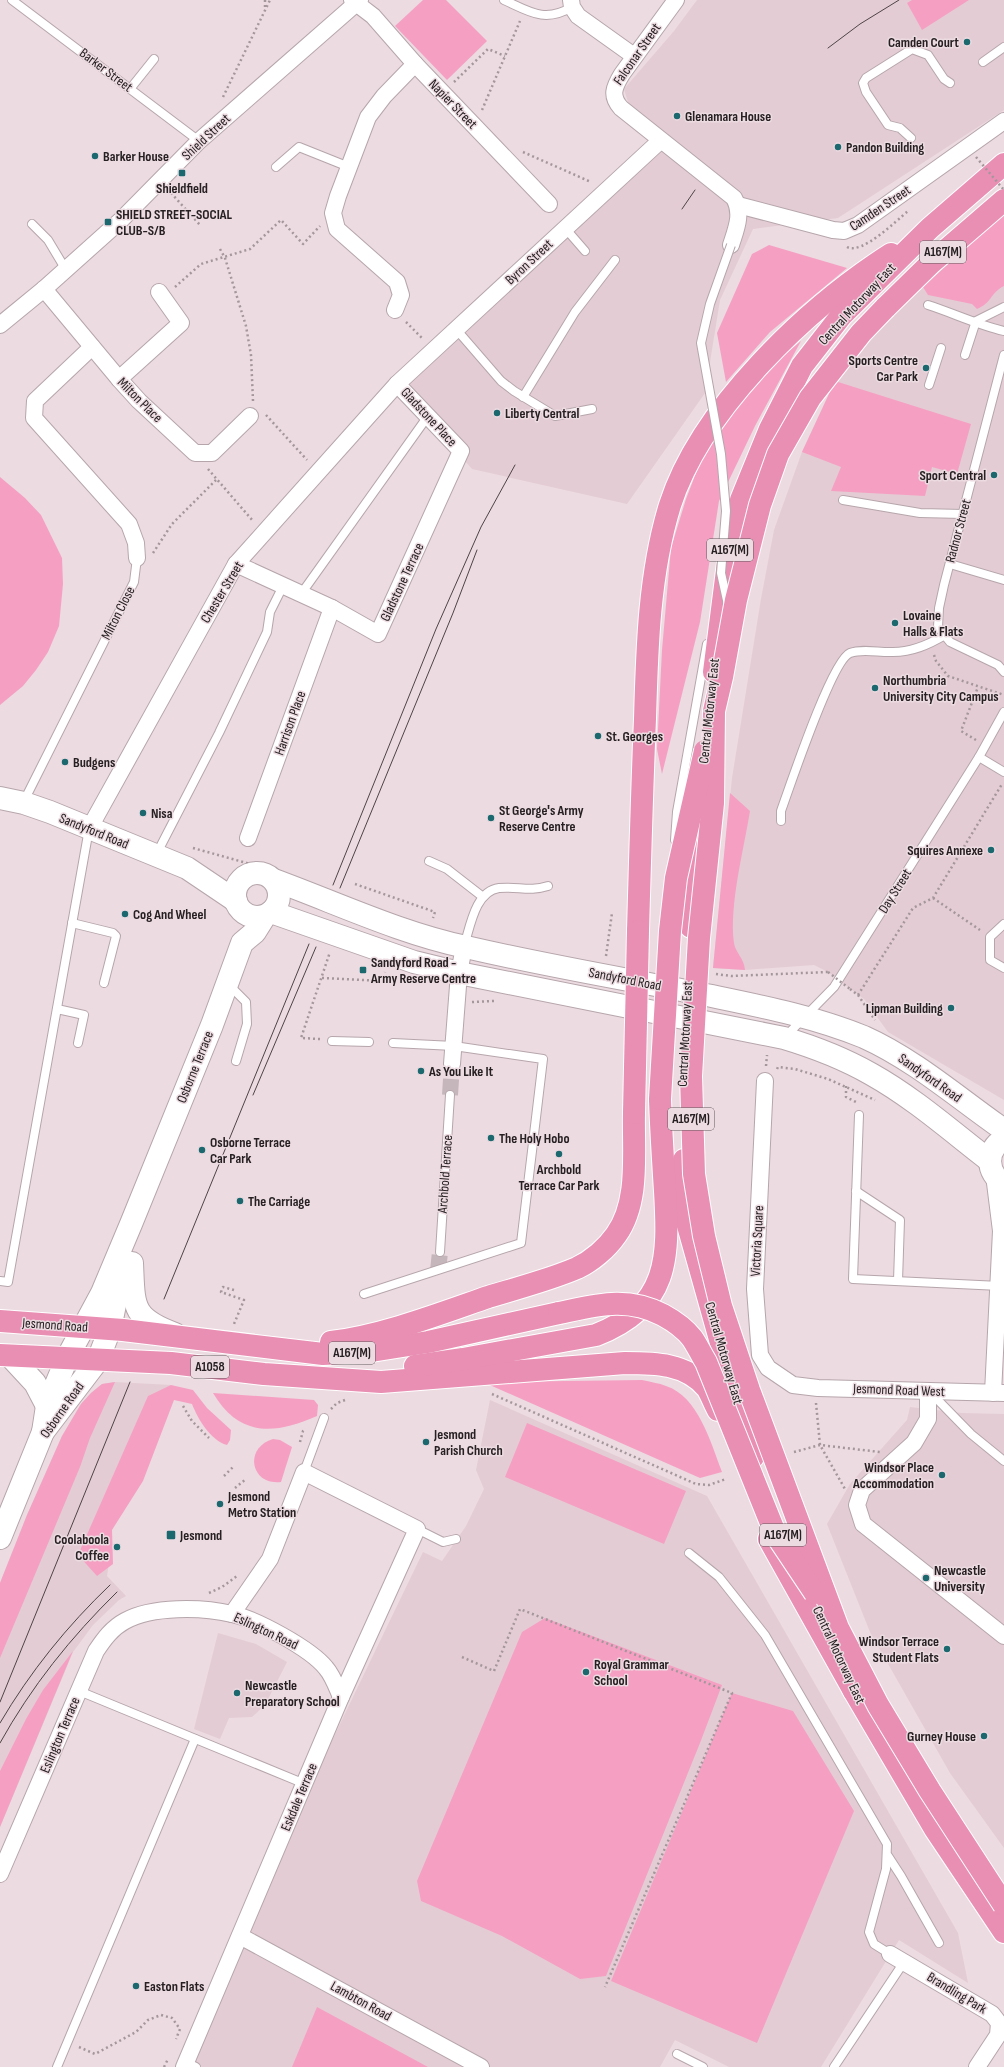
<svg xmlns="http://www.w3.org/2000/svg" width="1004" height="2067" viewBox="0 0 1004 2067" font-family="'Sofia Sans Condensed',sans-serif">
<rect width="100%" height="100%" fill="#ecdbe1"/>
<g fill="#e4ccd4">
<polygon points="697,0 1004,0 1004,110 838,218 753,229 720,300 705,393 627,504 472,469 397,384 660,141 628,102 624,89 674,31"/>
<polygon points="1004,213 1004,1100 888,1032 864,999 828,972 814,965 745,970 713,968 732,778 761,599 774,530 802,452 835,381 865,340"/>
<polygon points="115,1382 171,1385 106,1530 109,1562 107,1576 126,1596 119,1600 93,1625 73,1652 0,1827 0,1583 27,1515 62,1436 81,1404 91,1393 102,1384"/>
<polygon points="490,1400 707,1496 958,1933 968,1983 899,1940 821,2067 729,2067 675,2040 660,2067 202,2067 193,2062 312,1782 423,1552 442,1561 466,1526 484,1489 476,1470"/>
<polygon points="910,1407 961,1413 1004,1414 1004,1848 950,1773 870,1632 827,1524 850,1484 907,1420"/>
<polygon points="218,1633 256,1644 287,1662 265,1705 252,1717 229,1718 220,1739 194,1729"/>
</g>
<g fill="#f5a0c2">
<polygon points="423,0 446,0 487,41 447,80 395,26"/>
<polygon points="912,0 969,0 922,30 907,3"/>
<path d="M1004,213V286C990,293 992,303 977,309L972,304L928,295L923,287Z"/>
<polygon points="769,245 847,268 770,332 726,382 717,333 752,254"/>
<polygon points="801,341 755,426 719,501 700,622 662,774 657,749 662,650 671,548 686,499 706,447 727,413 778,360"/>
<polygon points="835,381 971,424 957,474 932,467 925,496 831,491 841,467 802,452"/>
<polygon points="0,477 25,498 41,515 62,558 63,584 59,626 48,652 36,670 23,686 0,705"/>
<path d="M730,793L750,811C744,849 729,905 734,943C735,952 744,958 745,970L713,968Z"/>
<path d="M642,1380C650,1382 659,1383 666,1386C698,1396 711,1443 722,1472L700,1478L483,1382Z"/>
<polygon points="115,1382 90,1438 80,1467 0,1658 0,1583 27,1515 62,1436 81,1404 91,1393 102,1384"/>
<path d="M171,1385L193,1390L207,1408L231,1430L230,1440L227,1445C210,1440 198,1419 192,1404L174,1400L143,1481L112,1530L113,1564L97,1576L78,1555L148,1396Z"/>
<path d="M213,1393L314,1400L318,1405L317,1416C274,1435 239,1437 213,1393Z"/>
<polygon points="527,1423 686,1491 664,1544 505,1477"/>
<path d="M273,1439L280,1440L292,1447L281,1482C251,1486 243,1448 273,1439Z"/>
<polygon points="545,1618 722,1685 700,1743 606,1976 580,1979 502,1936 421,1901 417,1881 522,1632"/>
<polygon points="73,1651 0,1827 0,1771 26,1719 43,1690"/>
<polygon points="732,1693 793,1711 854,1811 757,2043 611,1981"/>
<polygon points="317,2007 428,2067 292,2067"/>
</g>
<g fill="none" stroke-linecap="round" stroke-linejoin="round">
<g stroke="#c4b6bb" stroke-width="16" stroke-dasharray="16 8" stroke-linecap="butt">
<polyline points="450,1095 452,1064"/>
<polyline points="438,1271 440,1252"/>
</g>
<defs>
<g id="lane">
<polyline points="12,0 199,141"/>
<path d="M504,0C530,12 545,23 572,7"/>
<polyline points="983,62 1004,47"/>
<polyline points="130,89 154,59"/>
<polyline points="911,138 900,128 888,125 866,92 863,83 866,78 912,49 928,55 944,79 950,83"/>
<polyline points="276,167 299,147 349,167"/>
<polyline points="32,224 48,240 66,270"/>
<polyline points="565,228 585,251"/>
<path d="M928,305C953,313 978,325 1004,331"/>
<polyline points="456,329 501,381 514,391 555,416 592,409"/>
<polyline points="965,355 976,321 1004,307"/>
<polyline points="1004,355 944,585 939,608 938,627 950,642 998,665 1004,672"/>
<polyline points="929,385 941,348"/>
<polyline points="523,397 575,312 615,260"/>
<polyline points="843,500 920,513 963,514"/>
<polyline points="950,564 1004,580"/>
<polyline points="301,594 428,416"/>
<polyline points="979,757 1004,772"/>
<polyline points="24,801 134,582 137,558"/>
<path d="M781,821V811C790,786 832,660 850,653C863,648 880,653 893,652C912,652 928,645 945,635"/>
<polyline points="675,840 677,812 707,644"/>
<polyline points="156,855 219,733 267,632 270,612 283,586"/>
<polyline points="429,861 447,869 483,897"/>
<polyline points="72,923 113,933 116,936 104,983"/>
<polyline points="1004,924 990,937 990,960 1004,968"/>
<path d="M464,946C470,928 475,891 499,888C518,886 529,892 548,886"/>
<polyline points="229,985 246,1002 247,1024 236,1061"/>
<polyline points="57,1009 84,1015 78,1043"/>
<polyline points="786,1036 834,987 979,757 1004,712"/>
<polyline points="332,1041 369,1042"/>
<polyline points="859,1115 853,1279 1000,1286"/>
<polyline points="856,1191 900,1220 898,1281"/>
<polyline points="440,1252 450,1095"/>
<polyline points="0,1281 8,1282 89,829"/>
<polyline points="364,1294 521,1243 543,1059 454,1046 393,1043"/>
<polyline points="930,1392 971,1434 1004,1461"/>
<polyline points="304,1472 324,1418"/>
<polyline points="417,1529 443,1542 456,1539"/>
<polyline points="689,1553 719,1577 765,1635 887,1844 886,1869 869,1932 874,1944 890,1954"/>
<polyline points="79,1691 305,1784"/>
<polyline points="888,1856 901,1876 939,1943"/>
<polyline points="677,2054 703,2067"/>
<polyline points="186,2062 196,2067"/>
<polyline points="57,2067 195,1739"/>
<polyline points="834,2067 904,1962"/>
</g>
<g id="street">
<polyline points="352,0 373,16 415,64 549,204"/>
<polyline points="571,0 572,7 578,16 634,56"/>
<path d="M676,0L622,74C614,87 610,96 621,108L734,198C743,214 736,229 731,245"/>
<polyline points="738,205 833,230 844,231 858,225 1004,121"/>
<polyline points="44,289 119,379 139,401 195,453 212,453 250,416"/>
<polyline points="395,310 401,295 397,282 337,229 333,213 338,196 368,117 384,96 415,64"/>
<polyline points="0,325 44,289 120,221 199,141 360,0"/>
<polyline points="92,347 35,401 34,418 129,524 136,543 137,558"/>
<polyline points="119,379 181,323 159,292"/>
<polyline points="236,564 332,608 378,634 461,451 397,384"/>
<polyline points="89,829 236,564 397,384 660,141"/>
<polyline points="248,838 332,608"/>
<polyline points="452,1064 459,973 464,947"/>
<polyline points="765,1081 755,1289 760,1355 768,1368 793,1385 818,1388 1004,1393"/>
<polyline points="928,1391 928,1419 914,1443 862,1490 857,1505 863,1524 1004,1636"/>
<polyline points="993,1393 1001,1231 994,1175"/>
<path d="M0,1874L96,1651C104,1639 112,1628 125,1621C152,1606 202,1607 232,1614C256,1619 311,1649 326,1668C333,1676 337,1688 341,1697"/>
<polyline points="240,1936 481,2067"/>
<polyline points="890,1954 992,2014 999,2023 998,2035 977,2067"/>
<polyline points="184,2067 341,1697 417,1529 304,1472 270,1559 232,1614"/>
</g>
<g id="secondary">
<polyline points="0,798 24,803 50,812 187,868 236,901"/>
<circle cx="257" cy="895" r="22"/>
<path d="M274,880C337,903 400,933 466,947C543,965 620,978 697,993C754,1005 810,1015 864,1037C915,1060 958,1098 1004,1130"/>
<path d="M271,912L414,962L459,973L784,1038C814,1047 843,1058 871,1074C914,1098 951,1131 990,1161"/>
<path d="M1004,1139C985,1150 986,1173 1004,1184"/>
<path d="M132,1263C134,1306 131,1318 175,1334"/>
<polyline points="10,1356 35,1383 47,1406"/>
<polyline points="43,1432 47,1406 67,1358 102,1293 131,1224 212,1025 242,943 255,932 265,916"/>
<polyline points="0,1538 43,1432 98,1360 110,1329 123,1265"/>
</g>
<g id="highway">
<polyline points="885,308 931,263 1004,200"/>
<polyline points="714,672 729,555 741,500 770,429 802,366 841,316 930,228 1004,164"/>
<polyline points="691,927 697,817"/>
<path d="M638,931C640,860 642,789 645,719C647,648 649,573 670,505C701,408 807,308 891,254"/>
<polyline points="684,1160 687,1222 753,1457"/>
<polyline points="0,1321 123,1330 323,1354 365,1352 428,1342 559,1313"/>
<path d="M331,1342C382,1336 439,1314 488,1297C518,1288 549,1280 577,1268C592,1261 607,1248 616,1235C640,1202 633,1152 634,1113"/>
<path d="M0,1355L171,1363L264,1374L381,1382L625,1363C654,1363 686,1363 707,1388C711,1394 714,1403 718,1410"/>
<path d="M415,1366L463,1359L596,1335C669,1307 669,1258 665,1191C663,1160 661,1130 660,1099"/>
<polyline points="769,1539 854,1691"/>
<polyline points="848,1677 854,1691 935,1829 1004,1932"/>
</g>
</defs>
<use href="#lane" stroke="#b6a6ac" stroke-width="10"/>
<use href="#street" stroke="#b6a6ac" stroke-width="18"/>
<use href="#secondary" stroke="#b6a6ac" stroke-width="24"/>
<use href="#highway" stroke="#fff" stroke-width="24"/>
<g stroke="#a4979c" stroke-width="2.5" stroke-dasharray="2 3" stroke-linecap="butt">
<polyline points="265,0 265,10"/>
<polyline points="454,82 488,49 505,56"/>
<polyline points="223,97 270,0"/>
<polyline points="482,110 520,21"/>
<polyline points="523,152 591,182"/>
<polyline points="171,193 200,225"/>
<path d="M847,247C862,255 896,221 908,211"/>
<polyline points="220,249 225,258 246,326 251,355 253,401"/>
<polyline points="175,287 201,264 250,249 281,220 303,244 320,226"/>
<polyline points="406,322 422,338"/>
<polyline points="266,415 307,460"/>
<polyline points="208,469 253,521"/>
<polyline points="153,553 172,524 216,480"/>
<polyline points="934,655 936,661 948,676 1004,695"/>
<polyline points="976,740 961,731 978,687"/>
<polyline points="193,848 261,867"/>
<polyline points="355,884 435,912 433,918"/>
<polyline points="933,898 980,930"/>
<polyline points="606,956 612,913"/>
<polyline points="716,974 731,976 828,972"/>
<polyline points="322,978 383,981 385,972"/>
<polyline points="850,989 858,995 875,1020"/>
<polyline points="858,995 913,908 933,898 1002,784"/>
<polyline points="472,1002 494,1001"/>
<polyline points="320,1039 301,1038 330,952"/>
<polyline points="766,1066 767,1055"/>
<polyline points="777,1069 778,1067 795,1069 828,1079 875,1100"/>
<polyline points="846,1086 846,1097 858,1103"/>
<polyline points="234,1290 223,1287 221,1292 244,1300 234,1324"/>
<polyline points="492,1394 696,1484 709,1485 726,1479"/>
<polyline points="816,1403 820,1445 845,1489"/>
<polyline points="183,1406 192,1421 209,1438"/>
<polyline points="331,1409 337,1403 345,1400"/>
<polyline points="300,1442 303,1431 306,1429"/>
<polyline points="794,1452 820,1445 880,1452"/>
<polyline points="224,1476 234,1466"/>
<polyline points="235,1488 246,1479"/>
<polyline points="209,1593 222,1587 237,1576"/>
<polyline points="462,1657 494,1671 520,1609 732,1693 605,1987"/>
<polyline points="79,2047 95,2054 136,2032 148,2020 161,2015 172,2018 180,2029 176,2039"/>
<polyline points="164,2067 168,2059"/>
</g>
<use href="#lane" stroke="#fff" stroke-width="8"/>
<use href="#street" stroke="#fff" stroke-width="16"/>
<use href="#secondary" stroke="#fff" stroke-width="22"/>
<use href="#highway" stroke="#e98fb3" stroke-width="22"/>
<g stroke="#4d4447" stroke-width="1">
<polyline points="828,48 860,24 899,0"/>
<polyline points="682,209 695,190"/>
<polyline points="333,885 436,629 481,527 515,465"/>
<polyline points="340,888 453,613 477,550"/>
<polyline points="253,1095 316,947"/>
<polyline points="164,1299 309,944"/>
<polyline points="0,1702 130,1382"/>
<path d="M0,1723C30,1672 67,1626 110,1585"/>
<path d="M0,1743C31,1687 71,1637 117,1592"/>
</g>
<defs>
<polyline id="lane-bridge" points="728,605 721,573 726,511 721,454 701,343 710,304 731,245"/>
<g id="highway-bridge">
<polyline points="885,308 861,333 810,398 778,454 760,505 736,600 722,677 714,711 713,803 699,938 691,1076 694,1174 704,1236 721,1306 749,1390 838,1628 878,1705 930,1791 1004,1905"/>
<polyline points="660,1099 670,931 676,878 705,751"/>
<polyline points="634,1113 638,931"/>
<path d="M559,1313C597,1305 627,1296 663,1315C674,1321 685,1329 692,1338C697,1345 701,1354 706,1362L775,1533L815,1593"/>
</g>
</defs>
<use href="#lane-bridge" stroke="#b6a6ac" stroke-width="10" stroke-linecap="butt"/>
<use href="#highway-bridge" stroke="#fff" stroke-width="24" stroke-linecap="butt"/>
<g stroke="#a4979c" stroke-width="2.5" stroke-dasharray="2 3" stroke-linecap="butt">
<polyline points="976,157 1004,190"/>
<polyline points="828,972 850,989"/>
</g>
<use href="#lane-bridge" stroke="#fff" stroke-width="8"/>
<use href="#highway-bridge" stroke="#e98fb3" stroke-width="22"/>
</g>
<g fill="#1c686f" stroke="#ecdbe1" stroke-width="1.5">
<circle cx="967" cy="42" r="4"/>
<circle cx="677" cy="116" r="4"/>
<circle cx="838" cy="147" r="4"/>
<circle cx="95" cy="156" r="4"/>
<rect x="178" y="169" width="8" height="8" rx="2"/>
<rect x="104" y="218" width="8" height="8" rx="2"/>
<circle cx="926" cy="368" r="4"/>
<circle cx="497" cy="413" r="4"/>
<circle cx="994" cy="475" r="4"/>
<circle cx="895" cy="623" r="4"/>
<circle cx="875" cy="688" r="4"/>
<circle cx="598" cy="736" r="4"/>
<circle cx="65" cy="762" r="4"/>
<circle cx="143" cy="813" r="4"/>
<circle cx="491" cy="818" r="4"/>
<circle cx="991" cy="850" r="4"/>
<circle cx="125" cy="914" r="4"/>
<rect x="359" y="966" width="8" height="8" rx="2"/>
<circle cx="951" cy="1008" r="4"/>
<circle cx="421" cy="1071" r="4"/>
<circle cx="491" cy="1138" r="4"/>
<circle cx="202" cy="1150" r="4"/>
<circle cx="559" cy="1154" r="4"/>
<circle cx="240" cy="1201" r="4"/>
<circle cx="426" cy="1442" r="4"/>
<circle cx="942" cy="1475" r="4"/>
<circle cx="220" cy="1504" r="4"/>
<rect x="166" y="1530" width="10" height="10" rx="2"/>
<circle cx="117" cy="1547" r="4"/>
<circle cx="926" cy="1578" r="4"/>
<circle cx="947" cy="1649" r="4"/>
<circle cx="586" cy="1672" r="4"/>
<circle cx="237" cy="1693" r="4"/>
<circle cx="984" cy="1736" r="4"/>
<circle cx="136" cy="1986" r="4"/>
</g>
<g text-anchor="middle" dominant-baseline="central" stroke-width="3" stroke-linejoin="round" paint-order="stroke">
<g fill="#ecdbe1" stroke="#61585b" stroke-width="1">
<rect x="920" y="241" width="46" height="22" rx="3"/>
<rect x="707" y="539" width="46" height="22" rx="3"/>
<rect x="668" y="1108" width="46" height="22" rx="3"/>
<rect x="329" y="1342" width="46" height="22" rx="3"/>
<rect x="191" y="1356" width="38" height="22" rx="3"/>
<rect x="760" y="1524" width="46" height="22" rx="3"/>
</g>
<g font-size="13" font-weight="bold" fill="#262022">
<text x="943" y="252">A167(M)</text>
<text x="730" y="550">A167(M)</text>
<text x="691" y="1119">A167(M)</text>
<text x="352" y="1353">A167(M)</text>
<text x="210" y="1367">A1058</text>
<text x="783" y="1535">A167(M)</text>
</g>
<g font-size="14" font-weight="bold" fill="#262022" stroke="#ecdbe1" text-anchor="start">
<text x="959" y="42" text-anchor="end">Camden Court</text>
<text x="685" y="116">Glenamara House</text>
<text x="846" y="147">Pandon Building</text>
<text x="103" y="156">Barker House</text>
<text x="182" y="188" text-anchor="middle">Shieldfield</text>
<text x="116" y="214">SHIELD STREET-SOCIAL<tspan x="116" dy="16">CLUB-S/B</tspan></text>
<text x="918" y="360" text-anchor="end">Sports Centre<tspan x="918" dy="16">Car Park</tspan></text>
<text x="505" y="413">Liberty Central</text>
<text x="986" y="475" text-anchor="end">Sport Central</text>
<text x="903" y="615">Lovaine<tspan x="903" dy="16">Halls &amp; Flats</tspan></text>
<text x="883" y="680">Northumbria<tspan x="883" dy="16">University City Campus</tspan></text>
<text x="606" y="736">St. Georges</text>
<text x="73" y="762">Budgens</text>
<text x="499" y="810">St George's Army<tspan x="499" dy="16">Reserve Centre</tspan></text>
<text x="151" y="813">Nisa</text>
<text x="983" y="850" text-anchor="end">Squires Annexe</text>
<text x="133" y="914">Cog And Wheel</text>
<text x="371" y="962">Sandyford Road -<tspan x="371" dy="16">Army Reserve Centre</tspan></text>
<text x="943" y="1008" text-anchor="end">Lipman Building</text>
<text x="429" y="1071">As You Like It</text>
<text x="499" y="1138">The Holy Hobo</text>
<text x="210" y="1142">Osborne Terrace<tspan x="210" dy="16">Car Park</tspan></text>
<text x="559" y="1169" text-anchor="middle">Archbold<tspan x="559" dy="16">Terrace Car Park</tspan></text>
<text x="248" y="1201">The Carriage</text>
<text x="434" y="1434">Jesmond<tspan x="434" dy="16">Parish Church</tspan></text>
<text x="934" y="1467" text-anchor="end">Windsor Place<tspan x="934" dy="16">Accommodation</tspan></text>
<text x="228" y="1496">Jesmond<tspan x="228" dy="16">Metro Station</tspan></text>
<text x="180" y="1535">Jesmond</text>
<text x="109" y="1539" text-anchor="end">Coolaboola<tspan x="109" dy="16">Coffee</tspan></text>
<text x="934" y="1570">Newcastle<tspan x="934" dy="16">University</tspan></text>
<text x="939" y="1641" text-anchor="end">Windsor Terrace<tspan x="939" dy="16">Student Flats</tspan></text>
<text x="594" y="1664">Royal Grammar<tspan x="594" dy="16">School</tspan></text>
<text x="245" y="1685">Newcastle<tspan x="245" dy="16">Preparatory School</tspan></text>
<text x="976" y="1736" text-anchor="end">Gurney House</text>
<text x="144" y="1986">Easton Flats</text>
</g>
<g font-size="14" fill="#262022" stroke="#ecdbe1">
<text transform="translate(637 54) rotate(-55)">Falconar Street</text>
<text transform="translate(106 70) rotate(37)">Barker Street</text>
<text transform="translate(453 104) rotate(46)">Napier Street</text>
<text transform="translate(206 137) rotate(-43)">Shield Street</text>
<text transform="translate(880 208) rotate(-34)">Camden Street</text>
<text transform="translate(529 262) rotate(-43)">Byron Street</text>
<text transform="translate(857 304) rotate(-47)">Central Motorway East</text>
<text transform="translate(140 400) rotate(45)">Milton Place</text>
<text transform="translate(429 417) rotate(47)">Gladstone Place</text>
<text transform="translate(958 531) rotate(-75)">Radnor Street</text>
<text transform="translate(402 582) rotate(-65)">Gladstone Terrace</text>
<text transform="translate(222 592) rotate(-59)">Chester Street</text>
<text transform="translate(118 613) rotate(-63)">Milton Close</text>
<text transform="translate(709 711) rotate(-84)">Central Motorway East</text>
<text transform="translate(290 723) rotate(-70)">Harrison Place</text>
<text transform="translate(94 831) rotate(22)">Sandyford Road</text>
<text transform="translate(895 891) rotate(-58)">Day Street</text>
<text transform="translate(625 979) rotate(11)">Sandyford Road</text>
<text transform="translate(685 1034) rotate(-87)">Central Motorway East</text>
<text transform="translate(195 1067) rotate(-68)">Osborne Terrace</text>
<text transform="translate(930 1078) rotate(35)">Sandyford Road</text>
<text transform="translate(445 1174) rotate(-86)">Archbold Terrace</text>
<text transform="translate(757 1241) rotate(-87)">Victoria Square</text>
<text transform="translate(55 1325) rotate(4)">Jesmond Road</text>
<text transform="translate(724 1353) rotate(74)">Central Motorway East</text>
<text transform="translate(899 1390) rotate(2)">Jesmond Road West</text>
<text transform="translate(62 1410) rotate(-55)">Osborne Road</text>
<text transform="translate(266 1631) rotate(25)">Eslington Road</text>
<text transform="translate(839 1655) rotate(65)">Central Motorway East</text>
<text transform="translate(60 1735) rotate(-67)">Eslington Terrace</text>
<text transform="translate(299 1797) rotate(-67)">Eskdale Terrace</text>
<text transform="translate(957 1993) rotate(31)">Brandling Park</text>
<text transform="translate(361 2001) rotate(29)">Lambton Road</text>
</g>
</g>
</svg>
